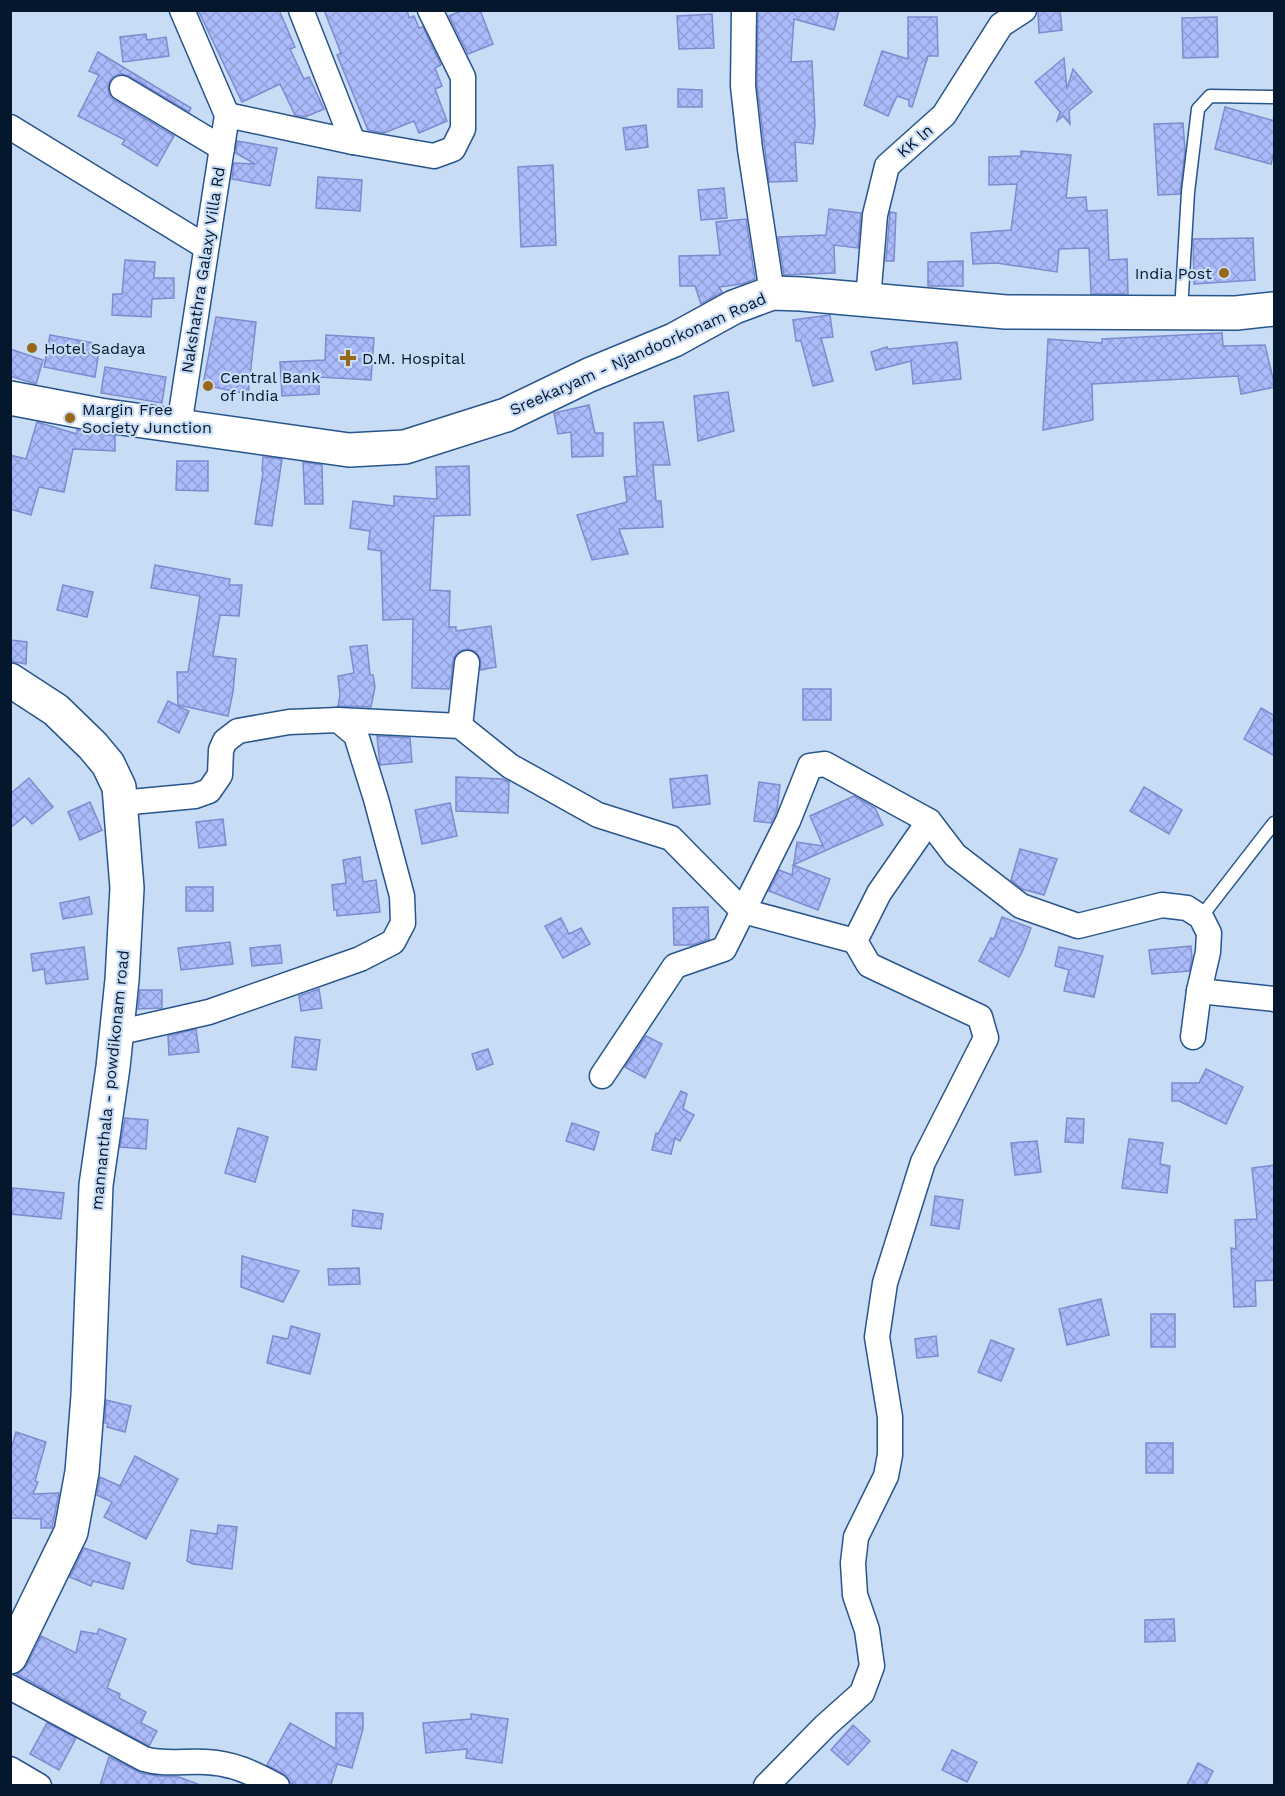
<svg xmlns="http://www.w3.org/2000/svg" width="1285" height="1796" viewBox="0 0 1285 1796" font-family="'Work Sans',sans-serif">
<defs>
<pattern id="building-cross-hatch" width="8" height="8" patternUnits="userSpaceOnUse" patternTransform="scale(1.5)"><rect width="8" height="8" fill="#abbafb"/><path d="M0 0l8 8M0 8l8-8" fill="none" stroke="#929fd7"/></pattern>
</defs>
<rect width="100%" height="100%" fill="#c8dcf5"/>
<g fill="url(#building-cross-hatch)" stroke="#7d8bcf" stroke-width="1.5">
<polygon points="198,10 279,10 295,47 290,49 304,79 309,77 324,109 305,117 295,115 280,84 242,102"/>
<polygon points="324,10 407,10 409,18 414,16 419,28 423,27 441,65 435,68 442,86 435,89 447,121 419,133 414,121 384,133 368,130 337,55 341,53"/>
<polygon points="463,10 480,10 493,44 468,54 449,16"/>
<polygon points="758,10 839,10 834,30 794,19 791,62 812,61 815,124 813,144 795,142 797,181 769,182 757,85"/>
<polygon points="1048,10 1060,10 1062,30 1039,33 1038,11"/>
<polygon points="712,14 714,48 679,49 677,16"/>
<polygon points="908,17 937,17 938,56 928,56 912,107 909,106 909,100 897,96 888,116 864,105 882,51 908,59"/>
<polygon points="1217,17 1218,57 1183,58 1182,18"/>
<polygon points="146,34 147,40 166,37 169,56 123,62 120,37"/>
<polygon points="98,52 191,108 189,112 129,76 122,74 115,76 110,80 108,88 109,94 114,100 174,136 157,166 122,144 125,140 78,116 99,75 89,71"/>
<polygon points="1064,58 1067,89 1073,69 1092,92 1069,111 1070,124 1063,116 1057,121 1060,112 1035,82"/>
<polygon points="678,89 702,90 702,107 678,107"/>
<polygon points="1225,107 1275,121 1275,148 1271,164 1215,149"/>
<polygon points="1183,123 1185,151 1180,194 1158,195 1154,124"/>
<polygon points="646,125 648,147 626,150 623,128"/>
<polygon points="237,141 277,148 270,186 232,179 234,163 255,164 236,153"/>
<polygon points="1021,151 1071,155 1066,198 1086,197 1087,211 1107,210 1109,260 1127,259 1128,294 1091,294 1089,248 1059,249 1057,272 997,263 973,264 971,233 1011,230 1017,184 989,185 989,157 1021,156"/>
<polygon points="553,165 556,245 521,247 518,167"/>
<polygon points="318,177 362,180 360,211 316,208"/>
<polygon points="724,188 727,218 701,220 698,190"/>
<polygon points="829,209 861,213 858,248 834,245 835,273 784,275 778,237 826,235"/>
<polygon points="890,212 896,213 894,261 886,261"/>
<polygon points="746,219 755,279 742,284 719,287 722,292 701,304 695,286 680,286 679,256 720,255 716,222"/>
<polygon points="1253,238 1255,280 1194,284 1193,239"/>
<polygon points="125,260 155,262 154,278 174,278 174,298 152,299 151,317 112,315 113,294 122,294"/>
<polygon points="963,261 963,286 928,286 928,262"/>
<polygon points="830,315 833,337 821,338 833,381 813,386 801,341 796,341 793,320"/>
<polygon points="216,317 256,322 248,394 203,385"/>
<polygon points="1222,333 1223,346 1265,345 1275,387 1241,394 1238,376 1092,384 1093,420 1043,430 1048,339 1102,343 1102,339"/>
<polygon points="50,335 100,344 95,377 44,367"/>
<polygon points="326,335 374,338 371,380 319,377 319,394 282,396 280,362 325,360"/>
<polygon points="957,342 961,379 913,384 911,361 876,370 871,352 887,347 888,349"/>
<polygon points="10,349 43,360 36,384 10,376"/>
<polygon points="105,367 166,377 162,403 101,393"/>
<polygon points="728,392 734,431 698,441 694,396"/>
<polygon points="589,405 595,433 603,433 603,456 572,457 571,432 558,434 554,413"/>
<polygon points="37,422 77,434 77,430 115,436 115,451 73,449 64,492 39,487 31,515 10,509 10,455 26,459"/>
<polygon points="663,422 670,465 653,465 656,501 661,501 663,527 619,529 628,554 592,560 577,515 627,502 624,477 637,476 634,423"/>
<polygon points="263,457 282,459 272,526 255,524 263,472 262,471"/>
<polygon points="177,461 208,461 208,491 176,490"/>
<polygon points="303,462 322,465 323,504 305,504"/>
<polygon points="469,466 470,515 434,516 430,590 450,591 449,627 456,627 456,631 491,626 496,667 481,670 480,658 476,652 469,649 462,650 456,654 453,661 450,689 412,688 413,619 383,620 381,551 368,549 370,531 350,528 353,501 394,506 394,496 437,499 436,467"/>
<polygon points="155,565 230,579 229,585 242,585 239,616 220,615 213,656 236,659 233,692 228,716 178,705 177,672 188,672 200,596 151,588"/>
<polygon points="63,585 93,592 87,617 57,610"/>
<polygon points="10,640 27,642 26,664 10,661"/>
<polygon points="367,645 370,675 373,675 375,687 371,707 338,706 340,695 338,676 354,673 350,647"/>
<rect x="803" y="689" width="28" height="31"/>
<polygon points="168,701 189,711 179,733 158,722"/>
<polygon points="1261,708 1275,716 1275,756 1244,739"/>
<polygon points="377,736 410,738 412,762 380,765"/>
<polygon points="707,775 710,804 673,808 670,779"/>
<polygon points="456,777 503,779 509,782 508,813 456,811"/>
<polygon points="29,778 53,807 32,824 25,816 10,828 10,794"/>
<polygon points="759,782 780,785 777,810 771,823 754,821"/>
<polygon points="1144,787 1182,810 1169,834 1130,811"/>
<polygon points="854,796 875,808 883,825 793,865 830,879 818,910 769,891 779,870 792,875 797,842 823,846 810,816"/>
<polygon points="90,802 102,830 80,840 68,812"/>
<polygon points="450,803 457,836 422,844 415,810"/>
<polygon points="223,819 226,845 199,848 196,822"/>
<polygon points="1020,849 1057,859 1044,895 1022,889 1011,880"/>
<polygon points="360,857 363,882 376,880 380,912 337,916 337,910 334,910 332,885 346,883 343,860"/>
<rect x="186" y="887" width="27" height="24"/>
<polygon points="89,897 92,914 63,919 60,903"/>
<polygon points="708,907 709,939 692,945 674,945 673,908"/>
<polygon points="1002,917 1031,928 1023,950 1009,977 979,961 991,938 994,939"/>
<polygon points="561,918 569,934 581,928 590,944 563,958 545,926"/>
<polygon points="230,942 233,964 181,970 178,948"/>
<polygon points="280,945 282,963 252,966 250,948"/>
<polygon points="1191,946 1192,958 1189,971 1152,974 1149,950"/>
<polygon points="84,947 88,979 46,984 44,969 33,971 31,954"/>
<polygon points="1059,947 1103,956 1094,997 1064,991 1069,970 1055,966"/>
<polygon points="319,989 322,1008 301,1011 299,996"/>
<polygon points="140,990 162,990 162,1008 138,1009"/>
<polygon points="196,1029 199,1052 169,1055 168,1036"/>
<polygon points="646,1036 662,1044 645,1078 625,1067"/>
<polygon points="295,1037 320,1040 316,1070 292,1067"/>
<polygon points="488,1049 493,1064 477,1070 472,1054"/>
<polygon points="1206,1069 1243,1087 1226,1124 1179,1101 1172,1101 1172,1083 1199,1083"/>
<polygon points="681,1091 687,1094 683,1109 694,1115 680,1141 675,1138 671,1154 652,1150 656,1133 658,1134"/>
<polygon points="125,1118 148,1120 146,1149 120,1147"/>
<polygon points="1067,1118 1084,1119 1083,1143 1065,1142"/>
<polygon points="572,1123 599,1132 594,1150 566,1141"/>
<polygon points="238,1128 268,1137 255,1182 225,1173"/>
<polygon points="1129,1139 1163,1143 1160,1164 1170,1166 1167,1193 1122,1188"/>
<polygon points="1037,1141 1041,1172 1015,1175 1011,1143"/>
<polygon points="1275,1165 1275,1280 1255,1281 1256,1306 1234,1307 1231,1248 1236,1249 1235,1220 1257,1219 1252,1168"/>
<polygon points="13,1188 64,1193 61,1219 10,1214"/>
<polygon points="935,1196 963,1200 959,1229 931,1225"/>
<polygon points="353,1210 383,1214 381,1229 352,1226"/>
<polygon points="242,1256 299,1271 283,1302 241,1287"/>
<polygon points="359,1268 360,1284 329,1285 328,1269"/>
<polygon points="1101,1299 1109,1335 1067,1345 1059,1309"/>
<rect x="1151" y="1314" width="24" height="33"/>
<polygon points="291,1326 320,1334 310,1374 267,1363 273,1336 288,1339"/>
<polygon points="936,1336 938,1356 917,1358 915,1339"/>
<polygon points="991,1340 1014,1349 1001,1381 978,1372"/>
<polygon points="106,1400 131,1406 125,1432 107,1427 108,1423 105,1423"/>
<polygon points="16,1432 46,1442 35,1481 38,1482 33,1494 59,1493 52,1528 41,1528 41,1519 10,1518 10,1453"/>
<rect x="1146" y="1443" width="27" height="30"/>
<polygon points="135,1456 178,1479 146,1539 104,1517 112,1502 97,1495 100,1477 120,1486"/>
<polygon points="218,1525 237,1527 232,1569 193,1564 187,1561 191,1530 217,1534"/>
<polygon points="84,1548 130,1563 123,1589 93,1581 91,1586 70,1577"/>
<polygon points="1174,1619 1175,1641 1145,1642 1145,1620"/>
<polygon points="99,1629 126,1639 107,1688 120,1694 119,1698 146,1712 141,1723 157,1731 149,1746 17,1674 27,1665 41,1636 76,1653 81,1631 97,1634"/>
<polygon points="336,1713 363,1713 363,1729 352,1768 337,1764 331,1785 295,1785 291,1783 284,1774 267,1765 290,1723 336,1749"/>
<polygon points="471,1714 508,1719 502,1763 466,1758 467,1749 426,1753 423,1723 471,1719"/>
<polygon points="47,1723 76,1738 59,1770 30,1754"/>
<polygon points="853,1725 870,1741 848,1765 831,1750"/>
<polygon points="952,1750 977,1762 967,1782 942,1770"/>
<polygon points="109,1757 141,1773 158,1776 179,1777 200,1785 100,1785"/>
<polygon points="1198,1763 1213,1771 1206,1785 1187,1785"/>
</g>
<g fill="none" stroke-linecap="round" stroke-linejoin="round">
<defs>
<g id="lane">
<polyline points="1181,311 1188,192 1198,109 1210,96 1274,97"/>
<polyline points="1201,917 1274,823"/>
</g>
<g id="street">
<polyline points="744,10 743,86 750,149 772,293"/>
<polyline points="122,88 222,148"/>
<polyline points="227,115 353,142 301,10"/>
<polyline points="10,127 206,247"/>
<polyline points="353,142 434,156 453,149 463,129 463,77 430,10"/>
<polyline points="868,300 875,215 887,166 944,115 1001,25 1024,10"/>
<polyline points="179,426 227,115 182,10"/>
<polyline points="338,720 460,726 510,766 598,815 671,838 743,911 855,941"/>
<polyline points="460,726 467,663"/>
<polyline points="1199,991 1274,999"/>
<polyline points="116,1033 209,1012 360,959 393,942 403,923 402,896 376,799 356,735 338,720 289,722 238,731 225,741 221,750 220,775 209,791 195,796 120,803"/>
<polyline points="602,1076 675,966 724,949 788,821 810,766 825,764 929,821 955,855 1021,906 1078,926 1162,905 1187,908 1201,917 1209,933 1208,952 1199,991 1193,1037"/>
<path d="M10,1687L144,1759C164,1765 184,1761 205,1762C233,1763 253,1773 277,1786"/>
<polyline points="10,1769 39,1786"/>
<polyline points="766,1786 825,1726 862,1693 872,1666 867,1630 855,1595 853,1563 856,1537 886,1476 890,1455 890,1417 877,1337 885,1283 923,1162 986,1038 980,1017 869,965 855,941 879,893 929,821"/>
</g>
<g id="secondary">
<polyline points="10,398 100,415 349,450 405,447 506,415 589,375 674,340 734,307 772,293 801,294 1006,312 1236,313 1274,309"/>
<polyline points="10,680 56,710 93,746 108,764 119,787 127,888 122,980 113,1067 96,1185 88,1396 82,1472 71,1532 10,1657"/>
</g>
</defs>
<use href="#lane" stroke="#27558c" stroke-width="15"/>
<use href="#street" stroke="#27558c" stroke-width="27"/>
<use href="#secondary" stroke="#27558c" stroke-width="36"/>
<use href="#lane" stroke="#fff" stroke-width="12"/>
<use href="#street" stroke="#fff" stroke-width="24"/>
<use href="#secondary" stroke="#fff" stroke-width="33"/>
</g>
<g fill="#986819" stroke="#c8dcf5" stroke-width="2">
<circle cx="1224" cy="273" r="6"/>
<circle cx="32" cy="348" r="6"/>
<path d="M345 349h6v6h6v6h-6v6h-6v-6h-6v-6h6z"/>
<circle cx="208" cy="386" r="6"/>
<circle cx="70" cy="418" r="6"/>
</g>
<g text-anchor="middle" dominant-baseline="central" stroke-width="4.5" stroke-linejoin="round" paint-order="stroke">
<g font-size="16" fill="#04172d" stroke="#c8dcf5">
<text transform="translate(915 141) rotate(-41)">KK ln</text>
<text transform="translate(203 270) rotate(-81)">Nakshathra Galaxy Villa Rd</text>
<text transform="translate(638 354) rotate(-24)">Sreekaryam - Njandoorkonam Road</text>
<text transform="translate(110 1080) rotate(-84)">mannanthala - powdikonam road</text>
</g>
<g font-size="16" fill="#04172d" stroke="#c8dcf5" text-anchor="start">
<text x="1212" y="273" text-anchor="end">India Post</text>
<text x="44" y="348">Hotel Sadaya</text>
<text x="362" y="358">D.M. Hospital</text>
<text x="220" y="377">Central Bank<tspan x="220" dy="18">of India</tspan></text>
<text x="82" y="409">Margin Free<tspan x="82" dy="18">Society Junction</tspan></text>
</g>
</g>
<rect width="1285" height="1796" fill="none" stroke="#04172d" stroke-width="24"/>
</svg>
